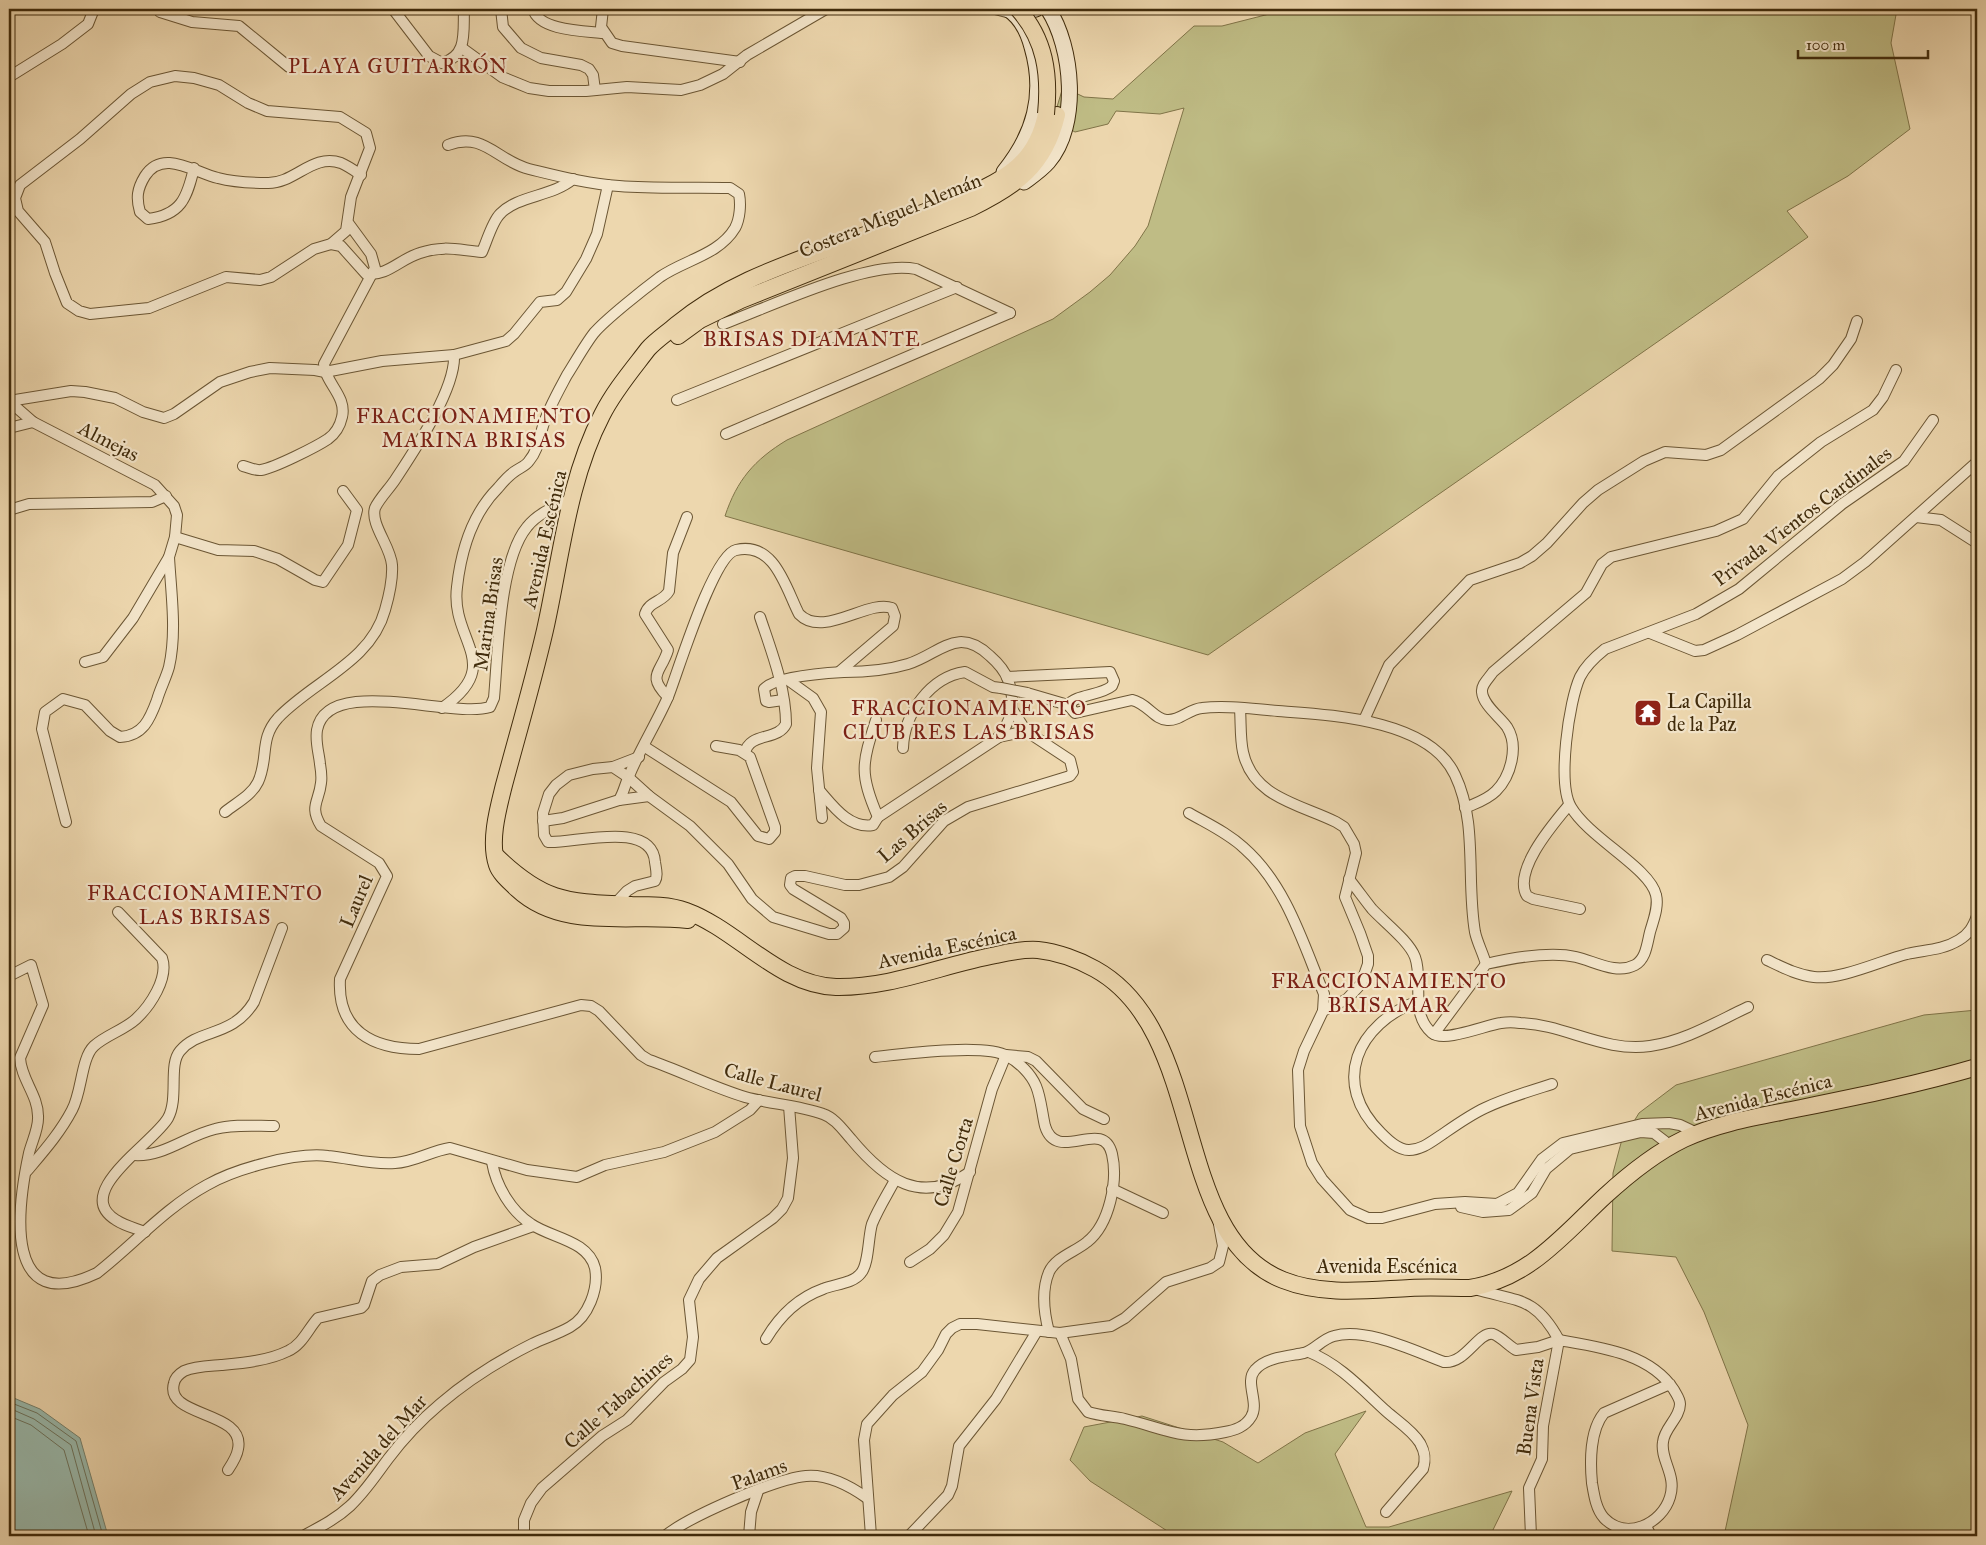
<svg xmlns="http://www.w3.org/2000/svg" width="1986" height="1545" viewBox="0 0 1986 1545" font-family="'IM FELL Great Primer',serif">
<rect width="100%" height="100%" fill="#edd7ae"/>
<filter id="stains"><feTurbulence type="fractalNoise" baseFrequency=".004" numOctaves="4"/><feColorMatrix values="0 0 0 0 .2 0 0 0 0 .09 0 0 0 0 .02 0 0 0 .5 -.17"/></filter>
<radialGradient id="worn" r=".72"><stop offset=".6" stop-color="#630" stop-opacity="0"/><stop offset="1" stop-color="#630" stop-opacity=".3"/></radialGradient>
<g fill="#bfbc85" stroke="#807448">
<path d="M1289,9H1897L1891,43L1910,129L1848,176L1787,211L1808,237L1208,655L725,516C737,480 754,460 787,440L1053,319L1090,292L1110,275L1135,246L1148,226L1184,108L1160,114L1116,111L1108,124L1075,132L1053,120L1063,87L1084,97L1113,99L1194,26H1222Z"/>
<polygon points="1977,1010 1977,1536 1724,1536 1748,1425 1704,1312 1676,1257 1612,1251 1613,1173 1621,1143 1639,1113 1676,1085 1924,1015"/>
<polygon points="1366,1411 1335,1454 1366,1527 1389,1527 1512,1491 1490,1536 1175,1536 1090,1481 1070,1460 1084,1427 1142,1416 1223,1442 1258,1463 1305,1433"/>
</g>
<polygon fill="#99b9ac" stroke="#75806c" points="9,1396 40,1409 80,1438 108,1536 9,1536"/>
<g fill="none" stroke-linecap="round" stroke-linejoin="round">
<g stroke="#6c725c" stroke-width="1">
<polyline points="9,1402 37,1413 76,1441 103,1536"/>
<polyline points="9,1408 34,1419 71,1445 96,1536"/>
<polyline points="9,1416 31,1425 64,1450 89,1536"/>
</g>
<defs>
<g id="street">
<polyline points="159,9 160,12 192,22 239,26 289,67"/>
<path d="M393,9L429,56L442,63C468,56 463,32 464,9"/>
<polyline points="501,9 503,27 521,48 541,58 581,65 589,69 593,75 595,90"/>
<path d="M533,9C539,31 585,31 603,33"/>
<polyline points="603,9 601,27 612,43 622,46 740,62"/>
<polyline points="995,9 1014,14"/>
<polyline points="462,48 502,77 529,88 549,91 586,91 627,87 681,90 700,85 723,74 747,55 826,9"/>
<polygon points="175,76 194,78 219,85 248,103 267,111 340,117 366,133 370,148 351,197 346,231 331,244 314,249 271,277 260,280 226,277 149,308 90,314 79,311 67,303 55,273 45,242 18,211 15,198 20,185 80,139 131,94 150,82"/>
<polyline points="9,77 62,44 88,24 94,9"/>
<path d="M194,168C187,198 181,215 148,219L140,212C136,198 137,189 145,176C163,148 195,173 218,178C233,182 251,183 267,183C295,184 312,153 341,163C348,166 355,171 361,175"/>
<path d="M331,244L341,246L366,274C388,276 400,259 420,253C444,245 458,250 482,252C487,241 492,222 500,214C518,195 552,197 573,179"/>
<path d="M723,324C770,307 869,259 916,269L1010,313"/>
<polyline points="677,400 957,287"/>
<polyline points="9,401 71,391 85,392 115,398 143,412 164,418 174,414 220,382 250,372 270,368 315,370 325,372 382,361 454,355 506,341 514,334 540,302 557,300 566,292 586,259 597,234 608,185"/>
<polyline points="9,401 33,422 155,485 174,506 177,515 175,537 169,557 133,618 103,657 85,662"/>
<polyline points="9,428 33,422"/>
<polyline points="726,434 1010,313"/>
<path d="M243,466C248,467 256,471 261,470C274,468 316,447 328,439C335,434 340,426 342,417C347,396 325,383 324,364L375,268L371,254L349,224"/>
<path d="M572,499C556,506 538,513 527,527C499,561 498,654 494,698L490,707C451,719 327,674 317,730C315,742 319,753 320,764C321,770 322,777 321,783C319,802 309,806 321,826L379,863L387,876L340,979C337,1031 373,1049 419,1049L581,1005L591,1006L599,1011L641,1055L649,1060C681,1071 712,1087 745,1097C770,1104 798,1105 823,1114C835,1118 843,1130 851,1139C885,1180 921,1206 970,1172"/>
<polyline points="9,510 29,504 152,502 166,496"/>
<polyline points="1916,517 1941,520 1977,543"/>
<polyline points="175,537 218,550 254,551 278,559 315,580 323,582 348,545 357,510 343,491"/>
<polyline points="1650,633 1695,651 1704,650 1737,635 1842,579 1865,562 1977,462"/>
<path d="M1007,677L1110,672L1114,681L1112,686C1100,696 1076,694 1068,705L1075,713L1132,700C1147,703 1155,720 1167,720C1180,721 1189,709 1202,708C1226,705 1253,709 1278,711C1330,715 1429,719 1455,775C1478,823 1466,880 1475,932C1477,942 1483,953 1486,964"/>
<polyline points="788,680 813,698 821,712 817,768 822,818"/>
<polyline points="1027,693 1068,705"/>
<path d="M668,697C646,675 661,673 668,650L645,614C649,601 663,602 669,591L673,553L687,517"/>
<path d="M783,700L769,702L766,701L764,689C775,676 827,673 844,672C866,672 888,670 908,664C940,654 957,625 990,656C998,663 1005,671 1008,680C1016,701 1012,720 999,737L878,817C859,773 862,764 876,720"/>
<path d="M442,708C506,664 450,641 457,587C461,551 472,514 498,488C503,482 508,476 514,472C519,468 526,466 529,461C538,450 539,439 543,426C548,409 559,390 567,375C574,364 586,343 594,333C606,319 644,289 660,277C684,260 719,255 735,228C740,219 741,204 739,194L730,188C693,187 656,189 619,186C588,184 558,176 529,169C497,161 484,131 448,145"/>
<path d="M1240,709C1241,723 1240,738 1243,752C1253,798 1300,804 1336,822L1344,827L1354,844L1356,853L1345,897L1360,933L1368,956V964L1361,984L1347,999L1323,1011L1304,1051L1298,1070L1300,1126L1312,1163L1322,1179L1350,1210L1368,1218H1382L1435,1204L1465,1202L1497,1204L1518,1193L1542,1159L1563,1143L1642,1124L1669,1123L1680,1125L1697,1133"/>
<polyline points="1364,720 1389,665 1470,580 1520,563 1532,556 1547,543 1583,503 1598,490 1644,461 1665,452 1706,455 1721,450 1819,379 1833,365 1851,339 1857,321"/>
<polyline points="999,737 1026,731"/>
<polyline points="645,747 731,802 758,836 769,839 775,832 775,827 750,757 739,750 716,746"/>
<path d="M903,748C904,714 930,677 965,672L993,687L1001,688"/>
<path d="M745,753C749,732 778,741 786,724C786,688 771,650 760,617"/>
<polyline points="613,767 639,757"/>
<path d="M819,790C833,806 849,829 873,825L878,817"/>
<polyline points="619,800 649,796"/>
<path d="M1569,805C1554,823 1512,871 1527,896L1533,899L1580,909"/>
<path d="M1465,808C1476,803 1487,800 1496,791C1511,776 1519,746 1507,727C1500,717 1483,705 1482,692C1481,685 1489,678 1493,672L1586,593L1602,564L1611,557L1716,531L1743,519L1778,476L1821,442L1873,410L1883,397L1896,370"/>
<path d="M225,812C236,803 252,795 258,782C269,758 259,739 278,718C313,681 371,662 385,610C389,596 393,580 392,565C391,547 370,524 375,508C379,499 389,489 395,480C414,451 456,389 454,355"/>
<path d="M1189,813C1208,824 1228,833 1244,848C1286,885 1303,943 1324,994L1323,1011"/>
<path d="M543,821L563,818L619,800C624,792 625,784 629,776C640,749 656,724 668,697C678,672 713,555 736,550C775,541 786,589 799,614C823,639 868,599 892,608L895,616L893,626L839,672"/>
<path d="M66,822L42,729L45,712L63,699L85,705L110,731L120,737C143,736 150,719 157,700C160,689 166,678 169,667C177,632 171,593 169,557"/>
<path d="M1349,879C1357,889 1364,899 1372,909C1384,922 1409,941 1415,957C1424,981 1409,1013 1432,1033C1444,1043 1486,1025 1501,1023C1507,1022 1514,1022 1520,1023C1564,1024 1605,1053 1650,1046C1685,1041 1716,1022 1748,1007"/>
<path d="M613,906L627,891L635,886L655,881C658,876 656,869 655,862C652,819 573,844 548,842L544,835L543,813L549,794L556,785L569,775L593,769L613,767L628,777L649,796L690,826L728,864L752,899L773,917L829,934H837L844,928V923L841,918L793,889L790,885L791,878L795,876H805L845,885H859L889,877L903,867L944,821L968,807L1070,776L1073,772L1070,760L1026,731L1012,709"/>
<path d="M1767,960C1782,967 1797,975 1814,977C1841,980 1880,961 1907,954C1925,950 1943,950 1959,940C1969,934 1973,927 1977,916"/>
<path d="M9,976L31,965L43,1005L20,1058C21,1079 38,1095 38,1116C39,1128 32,1141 29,1153C17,1209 3,1318 97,1273C134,1244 165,1208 207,1185C235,1169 295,1152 328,1156C350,1158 372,1165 395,1163C414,1162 431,1151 450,1148L527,1170L577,1177L605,1165L664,1152L715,1132L750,1110L759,1100"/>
<path d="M1418,1001C1357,1024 1330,1083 1381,1133C1388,1140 1398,1150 1409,1150C1422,1150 1432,1141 1443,1134C1456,1125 1470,1115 1485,1108C1506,1098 1530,1091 1552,1084"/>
<path d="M1434,1034L1486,964C1512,958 1551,951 1576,957C1594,961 1616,975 1635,965C1646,959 1647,944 1650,932C1653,921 1659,907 1656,895C1650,868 1589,838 1571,807C1557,783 1569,701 1580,677C1586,665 1595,657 1605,649L1696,614L1739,589L1842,504L1904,461L1933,420"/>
<path d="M875,1057C902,1054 986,1043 1007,1056C1019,1062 1031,1074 1036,1086C1041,1098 1042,1113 1045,1126C1057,1165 1103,1116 1112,1154C1118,1180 1110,1224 1087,1242C1075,1252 1056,1257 1049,1272C1041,1291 1044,1313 1049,1332"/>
<path d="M134,1155C164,1157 186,1136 215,1129C233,1124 255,1126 274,1126"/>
<path d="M27,1171C43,1152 60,1133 72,1110C82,1092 81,1058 94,1046C106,1035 124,1030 136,1019C150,1006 169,978 162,958L118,912"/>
<polyline points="1112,1189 1163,1213"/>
<polyline points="1461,1207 1483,1212 1509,1210 1532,1193 1546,1169 1570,1149 1641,1132 1654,1133 1671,1146"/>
<path d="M145,1232C135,1228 125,1226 116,1220C71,1192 154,1143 168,1118C179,1098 168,1065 180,1051C199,1028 232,1038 254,1002L282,928"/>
<polyline points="910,1262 930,1249 944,1235 958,1212 992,1089 1006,1055 1028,1057 1036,1061 1083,1109 1104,1119"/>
<path d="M1475,1289C1518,1302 1535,1296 1559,1340"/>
<path d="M1060,1333L1071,1359L1078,1399L1088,1412C1100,1416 1112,1416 1125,1419C1166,1429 1181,1441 1225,1432C1235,1430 1245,1427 1251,1417C1260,1403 1244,1382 1255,1370C1266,1357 1289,1356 1304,1353C1315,1350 1322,1339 1334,1336C1366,1327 1414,1351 1444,1362C1466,1364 1478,1331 1493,1334C1500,1336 1509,1346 1516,1350L1538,1347L1559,1340"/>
<path d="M766,1339C779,1317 798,1298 823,1289C834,1284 853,1284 861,1273C869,1264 868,1237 872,1224C878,1209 887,1195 895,1180"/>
<path d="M1559,1340C1599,1347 1650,1353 1674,1390C1676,1394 1680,1399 1680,1404C1680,1418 1664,1428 1663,1442C1660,1460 1677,1475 1670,1497C1662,1524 1626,1541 1604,1518C1596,1509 1594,1495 1592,1483C1590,1462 1590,1430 1604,1413L1670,1384"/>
<path d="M1309,1352C1339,1364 1362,1389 1386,1411C1397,1421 1412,1430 1420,1443C1425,1452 1426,1459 1423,1469L1386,1512"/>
<path d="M228,1470C232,1464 237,1456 238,1449C246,1410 164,1418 174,1383C175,1378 179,1374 184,1371C195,1366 209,1366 221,1365C242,1363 268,1361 288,1351C302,1345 308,1329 318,1318L361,1308L364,1305L372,1281L380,1275L401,1267L438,1264L474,1247L533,1226"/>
<polyline points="1646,1526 1651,1536"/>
<path d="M303,1536C320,1527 336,1519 350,1506C365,1492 376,1475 388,1459C403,1439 421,1420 440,1404C468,1380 498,1361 532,1344C544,1338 558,1334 570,1327C588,1317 599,1289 595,1268C588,1240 551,1238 531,1224C511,1211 496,1186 492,1162"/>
<polyline points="524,1536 524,1520 531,1503 542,1488 602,1436 627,1420 664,1382 682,1369 690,1360 693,1337 689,1300 699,1279 717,1258 773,1218 782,1209 788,1198 793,1158 789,1106"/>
<path d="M665,1536C690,1516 775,1479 806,1476C828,1474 850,1486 867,1498"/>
<polyline points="749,1536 751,1512 758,1491"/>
<polyline points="871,1536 864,1440 867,1424 893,1395 922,1372 938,1350 946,1334 952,1328 960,1324 977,1324 1060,1333 1111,1326 1125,1318 1166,1282 1210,1268 1219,1262 1223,1246 1218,1219"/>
<polyline points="909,1536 948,1495 952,1486 959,1446 996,1399 1037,1331"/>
<polyline points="1531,1536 1529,1488 1542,1459 1543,1426 1559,1340"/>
</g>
<g id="secondary">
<polyline points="1015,14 1036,9"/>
<path d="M1004,172C1034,135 1046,95 1032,47C1028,32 1022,18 1008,9"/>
<path d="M1024,182C1032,176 1041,170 1048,162C1080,125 1073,47 1048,9"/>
</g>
<g id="primary">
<path d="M678,336L700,320L741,300L971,208C1016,186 1045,166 1057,115"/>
<path d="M495,855C544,903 567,902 632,905C650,905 670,905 686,911C738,930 778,985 836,987C891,988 942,965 996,955C1009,952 1024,949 1038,950C1057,952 1079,960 1095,969C1209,1032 1169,1235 1283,1280C1323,1296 1368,1290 1410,1288C1430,1287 1450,1288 1470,1288C1530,1278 1563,1235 1605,1196C1629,1174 1655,1153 1684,1139C1720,1122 1762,1116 1801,1108C1860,1096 1919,1084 1977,1067"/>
<path d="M688,920C631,913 563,932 517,889C510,882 500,874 497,865C489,841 498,809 504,785C518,733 533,682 545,630C561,559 568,480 602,415C614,391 632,370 648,349C656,340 667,333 676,325C722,287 775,268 830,248C865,235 900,222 935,208C963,197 994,187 1017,167C1033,153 1042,134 1046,114"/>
</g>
</defs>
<use href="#street" stroke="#6b5634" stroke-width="12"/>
<use href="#secondary" stroke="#402b0b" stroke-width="17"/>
<use href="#primary" stroke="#402b0b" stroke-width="18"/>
<use href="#street" stroke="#f3e5ca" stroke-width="10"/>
<use href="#secondary" stroke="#f3e5ca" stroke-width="15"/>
<use href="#primary" stroke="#edd7ae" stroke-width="16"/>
<defs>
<polyline id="street-bridge" points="1001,688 1027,693"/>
<path id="primary-bridge" d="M1018,9C1045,39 1050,74 1046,114"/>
</defs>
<use href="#street-bridge" stroke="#6b5634" stroke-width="12" stroke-linecap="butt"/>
<use href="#primary-bridge" stroke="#402b0b" stroke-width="18" stroke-linecap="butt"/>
<use href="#street-bridge" stroke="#f3e5ca" stroke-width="10"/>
<use href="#primary-bridge" stroke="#edd7ae" stroke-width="16"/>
</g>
<defs>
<symbol id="temple-square" viewBox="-11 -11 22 22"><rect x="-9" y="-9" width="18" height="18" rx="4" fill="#8f2418" stroke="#f3e5ca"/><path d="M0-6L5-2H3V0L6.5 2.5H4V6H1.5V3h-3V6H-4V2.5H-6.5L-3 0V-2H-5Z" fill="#fff"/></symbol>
</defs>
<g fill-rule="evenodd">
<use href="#temple-square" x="1632" y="697" width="32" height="32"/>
</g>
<g text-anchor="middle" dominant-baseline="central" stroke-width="4.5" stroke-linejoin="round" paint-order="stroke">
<g font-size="20" fill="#402b0b" stroke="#f3e5ca">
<text transform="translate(890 215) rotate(-22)">Costera Miguel Alemán</text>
<text transform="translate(109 441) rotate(27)">Almejas</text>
<text transform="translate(1802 516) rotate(-37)">Privada Vientos Cardinales</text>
<text transform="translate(544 539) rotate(-77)">Avenida Escénica</text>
<text transform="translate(488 614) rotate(-82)">Marina Brisas</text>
<text transform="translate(912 831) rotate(-41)">Las Brisas</text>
<text transform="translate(356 901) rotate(-67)">Laurel</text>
<text transform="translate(947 947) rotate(-12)">Avenida Escénica</text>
<text transform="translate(773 1082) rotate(15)">Calle Laurel</text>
<text transform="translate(1763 1097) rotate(-14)">Avenida Escénica</text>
<text transform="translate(953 1162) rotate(-73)">Calle Corta</text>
<text x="1387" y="1266">Avenida Escénica</text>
<text transform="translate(618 1400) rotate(-41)">Calle Tabachines</text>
<text transform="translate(1530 1407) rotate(-82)">Buena Vista</text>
<text transform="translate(378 1447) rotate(-48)">Avenida del Mar</text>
<text transform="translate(759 1474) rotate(-20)">Palams</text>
</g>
<g font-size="20" fill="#402b0b" stroke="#f3e5ca" text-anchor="start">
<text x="1667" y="701">La Capilla<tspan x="1667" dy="23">de la Paz</tspan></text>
</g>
<g font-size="21" letter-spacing="1" fill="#7a1f14" stroke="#f3e5ca">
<text x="398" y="66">PLAYA GUITARRÓN</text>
<text x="812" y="339">BRISAS DIAMANTE</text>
<text x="474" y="416">FRACCIONAMIENTO<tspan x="474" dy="24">MARINA BRISAS</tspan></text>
<text x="969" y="708">FRACCIONAMIENTO<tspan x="969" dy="24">CLUB RES LAS BRISAS</tspan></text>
<text x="205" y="893">FRACCIONAMIENTO<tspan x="205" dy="24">LAS BRISAS</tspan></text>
<text x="1389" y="981">FRACCIONAMIENTO<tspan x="1389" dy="24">BRISAMAR</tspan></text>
</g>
</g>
<rect width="1986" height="1545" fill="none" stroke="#edd7ae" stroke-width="30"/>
<rect x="10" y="10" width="1966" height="1525" fill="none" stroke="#402b0b" stroke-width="2.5"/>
<rect x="15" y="15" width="1956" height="1515" fill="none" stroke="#402b0b"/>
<path d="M1798 50v8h130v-8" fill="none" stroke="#402b0b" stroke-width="2.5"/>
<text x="1806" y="50" font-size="15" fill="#402b0b" stroke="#f3e5ca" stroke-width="4" paint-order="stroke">100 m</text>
<rect width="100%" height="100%" filter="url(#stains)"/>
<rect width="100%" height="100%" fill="url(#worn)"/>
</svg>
